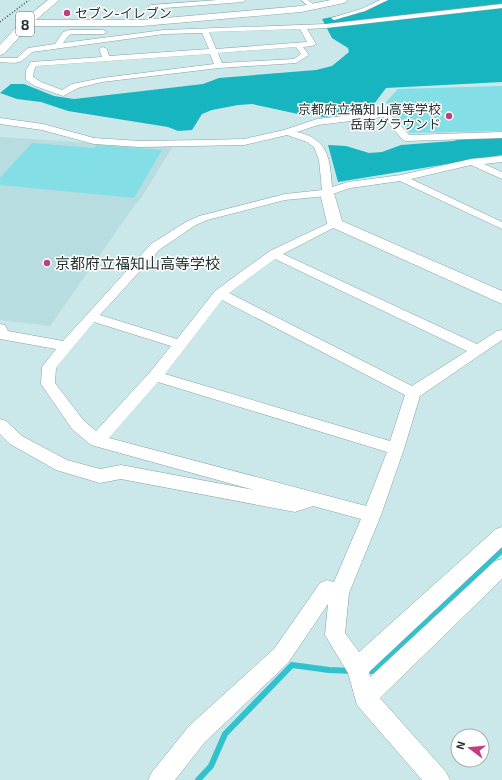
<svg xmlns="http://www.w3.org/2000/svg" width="502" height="780" viewBox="0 0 502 780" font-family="'Exo 2','Noto Sans JP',sans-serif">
<rect width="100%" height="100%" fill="#cae7ea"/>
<polygon fill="#b7dde1" points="0,137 108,144 173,146 141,198 134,206 50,326 0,320"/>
<g fill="#83dee6">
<polygon points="502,86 502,131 409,133 386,102 398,89"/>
<polygon points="32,143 94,148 97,145 162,150 134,198 0,185 0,178"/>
</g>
<g fill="#16b5c0">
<polygon points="388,0 502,0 502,82 386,88 368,112 324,117 298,114 252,104 238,105 212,110 202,114 192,130 178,131 168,127 68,111 41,102 17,99 0,93 11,84 24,84 54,96 74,99 203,84 219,78 316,70 332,66 349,52 348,48 332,38 322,19 360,11"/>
<polygon points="475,136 502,136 502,155 338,182 328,145 346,146 369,153 382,152 401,145 453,141"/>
</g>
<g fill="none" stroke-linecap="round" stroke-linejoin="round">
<g stroke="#31c2ce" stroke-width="6">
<polyline points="364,671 372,671 502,550"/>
<polyline points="198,780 211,766 225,734 292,665 329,670 352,671"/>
</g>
<defs>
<g id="street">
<polygon points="218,0 246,0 243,2 151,9 148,7 151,5"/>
<polygon points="301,0 308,0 316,7 311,8"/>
<polygon points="380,0 388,0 365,11 334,20 331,18 361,9"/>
<path d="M502,4V8L326,28L307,29L316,44L312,46L303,47L309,55L296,63L219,68L102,82L78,88L63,96L35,86L26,80V70L31,62L102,57L99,49L103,47L107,49L109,56L209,49L202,33L164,34L32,52C19,65 18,63 0,62V58H17L28,48L55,44L63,32L69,30H103L107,32L103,34H73L69,35L63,43L164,30L326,24ZM300,29L307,42L216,49L209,32ZM296,47L301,54L294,59L222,63L218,53ZM210,54L214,64L102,78L72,84L62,90L41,82L33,77L34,70L36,66Z"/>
<path d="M385,111L388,112L409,135L502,132V138L406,141L403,140L383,117L318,125L297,132C329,139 330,160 332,187L348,182L401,175L471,159L502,156V162L484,164L502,172V179L471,165L411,179L502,222V229L400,181L350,188L327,196L285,200L207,220L194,226L159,250L100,315L177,339L215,291L238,274L270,251L335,220L339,221L341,223L339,225L283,254L477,344L497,331L502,330V340L420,396L404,449L381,515L349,593L345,633L359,652L496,529L502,527V547L369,672L370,677L495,561L502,559V579L380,698L446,772L450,780H422L357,705L348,673L325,635L328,604L288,663L205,742L175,780H148L152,772L189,726L274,649L320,583L327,580L334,582L361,519L313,506L295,512L121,479L100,483L56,470L10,444L0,434V419L6,421L22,436L67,460L100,469L121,465L254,490L91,445L72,429L41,384L42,367L56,349L0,339V324L5,325L8,331L63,341L151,244L186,222L199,216L285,194L322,190L319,160L314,147L307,142L287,135L244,145L140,147L94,144L42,130L0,124V118L43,124L94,138L140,141L203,140L244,139L284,130L317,119ZM275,259L467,351L412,386L229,293ZM222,300L405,395L390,441L165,374ZM94,322L171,346L150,372L96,431L84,421L55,383L56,368ZM158,382L387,452L366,506L109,438Z"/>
</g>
<g id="secondary">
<polygon points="331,0 348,0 344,3 301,12 142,26 26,26 21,23 26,20 142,20 301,6"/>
<polygon points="327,189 332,190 334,193 342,221 502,291 502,304 329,226 327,223 320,193 322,190"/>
</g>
<polygon id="primary" points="48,0 59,0 30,25 4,54 0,55 0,45 22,21"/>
</defs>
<use href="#street" stroke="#87a2a5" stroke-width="1"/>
<use href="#secondary" stroke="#87a2a5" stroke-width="1"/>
<use href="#primary" stroke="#87a2a5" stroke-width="1"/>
<use href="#street" fill="#fff" fill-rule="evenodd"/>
<use href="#secondary" fill="#fff" fill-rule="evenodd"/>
<use href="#primary" fill="#fff" fill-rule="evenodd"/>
<polyline stroke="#445354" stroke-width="1.5" stroke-dasharray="1 2" stroke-linecap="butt" points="0,22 29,0"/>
</g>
<g fill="#c23e81" stroke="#fff" stroke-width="1.5">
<circle cx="67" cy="13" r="4"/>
<circle cx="449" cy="116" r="4"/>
<circle cx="47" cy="263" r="4"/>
</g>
<g text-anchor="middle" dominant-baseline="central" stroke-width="3" stroke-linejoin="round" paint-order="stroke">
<g font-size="13" fill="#253031" stroke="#fff" text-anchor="start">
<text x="75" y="13">セブン-イレブン</text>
<text x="441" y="109" text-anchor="end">京都府立福知山高等学校<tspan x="441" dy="15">岳南グラウンド</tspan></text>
</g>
<rect fill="#fff" stroke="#666e6f" stroke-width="1" x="16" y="12" width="18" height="24" rx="3"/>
<g font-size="14" font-weight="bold" fill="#253031">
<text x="25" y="24">8</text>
</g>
<g font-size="15" fill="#253031" stroke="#fff" text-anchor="start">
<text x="55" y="263">京都府立福知山高等学校</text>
</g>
</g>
<g transform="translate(470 748) rotate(286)"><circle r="19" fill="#ffffff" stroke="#a8acad"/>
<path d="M0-3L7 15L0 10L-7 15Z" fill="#c23e81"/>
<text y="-6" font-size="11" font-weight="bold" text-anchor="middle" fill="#253031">N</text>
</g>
</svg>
